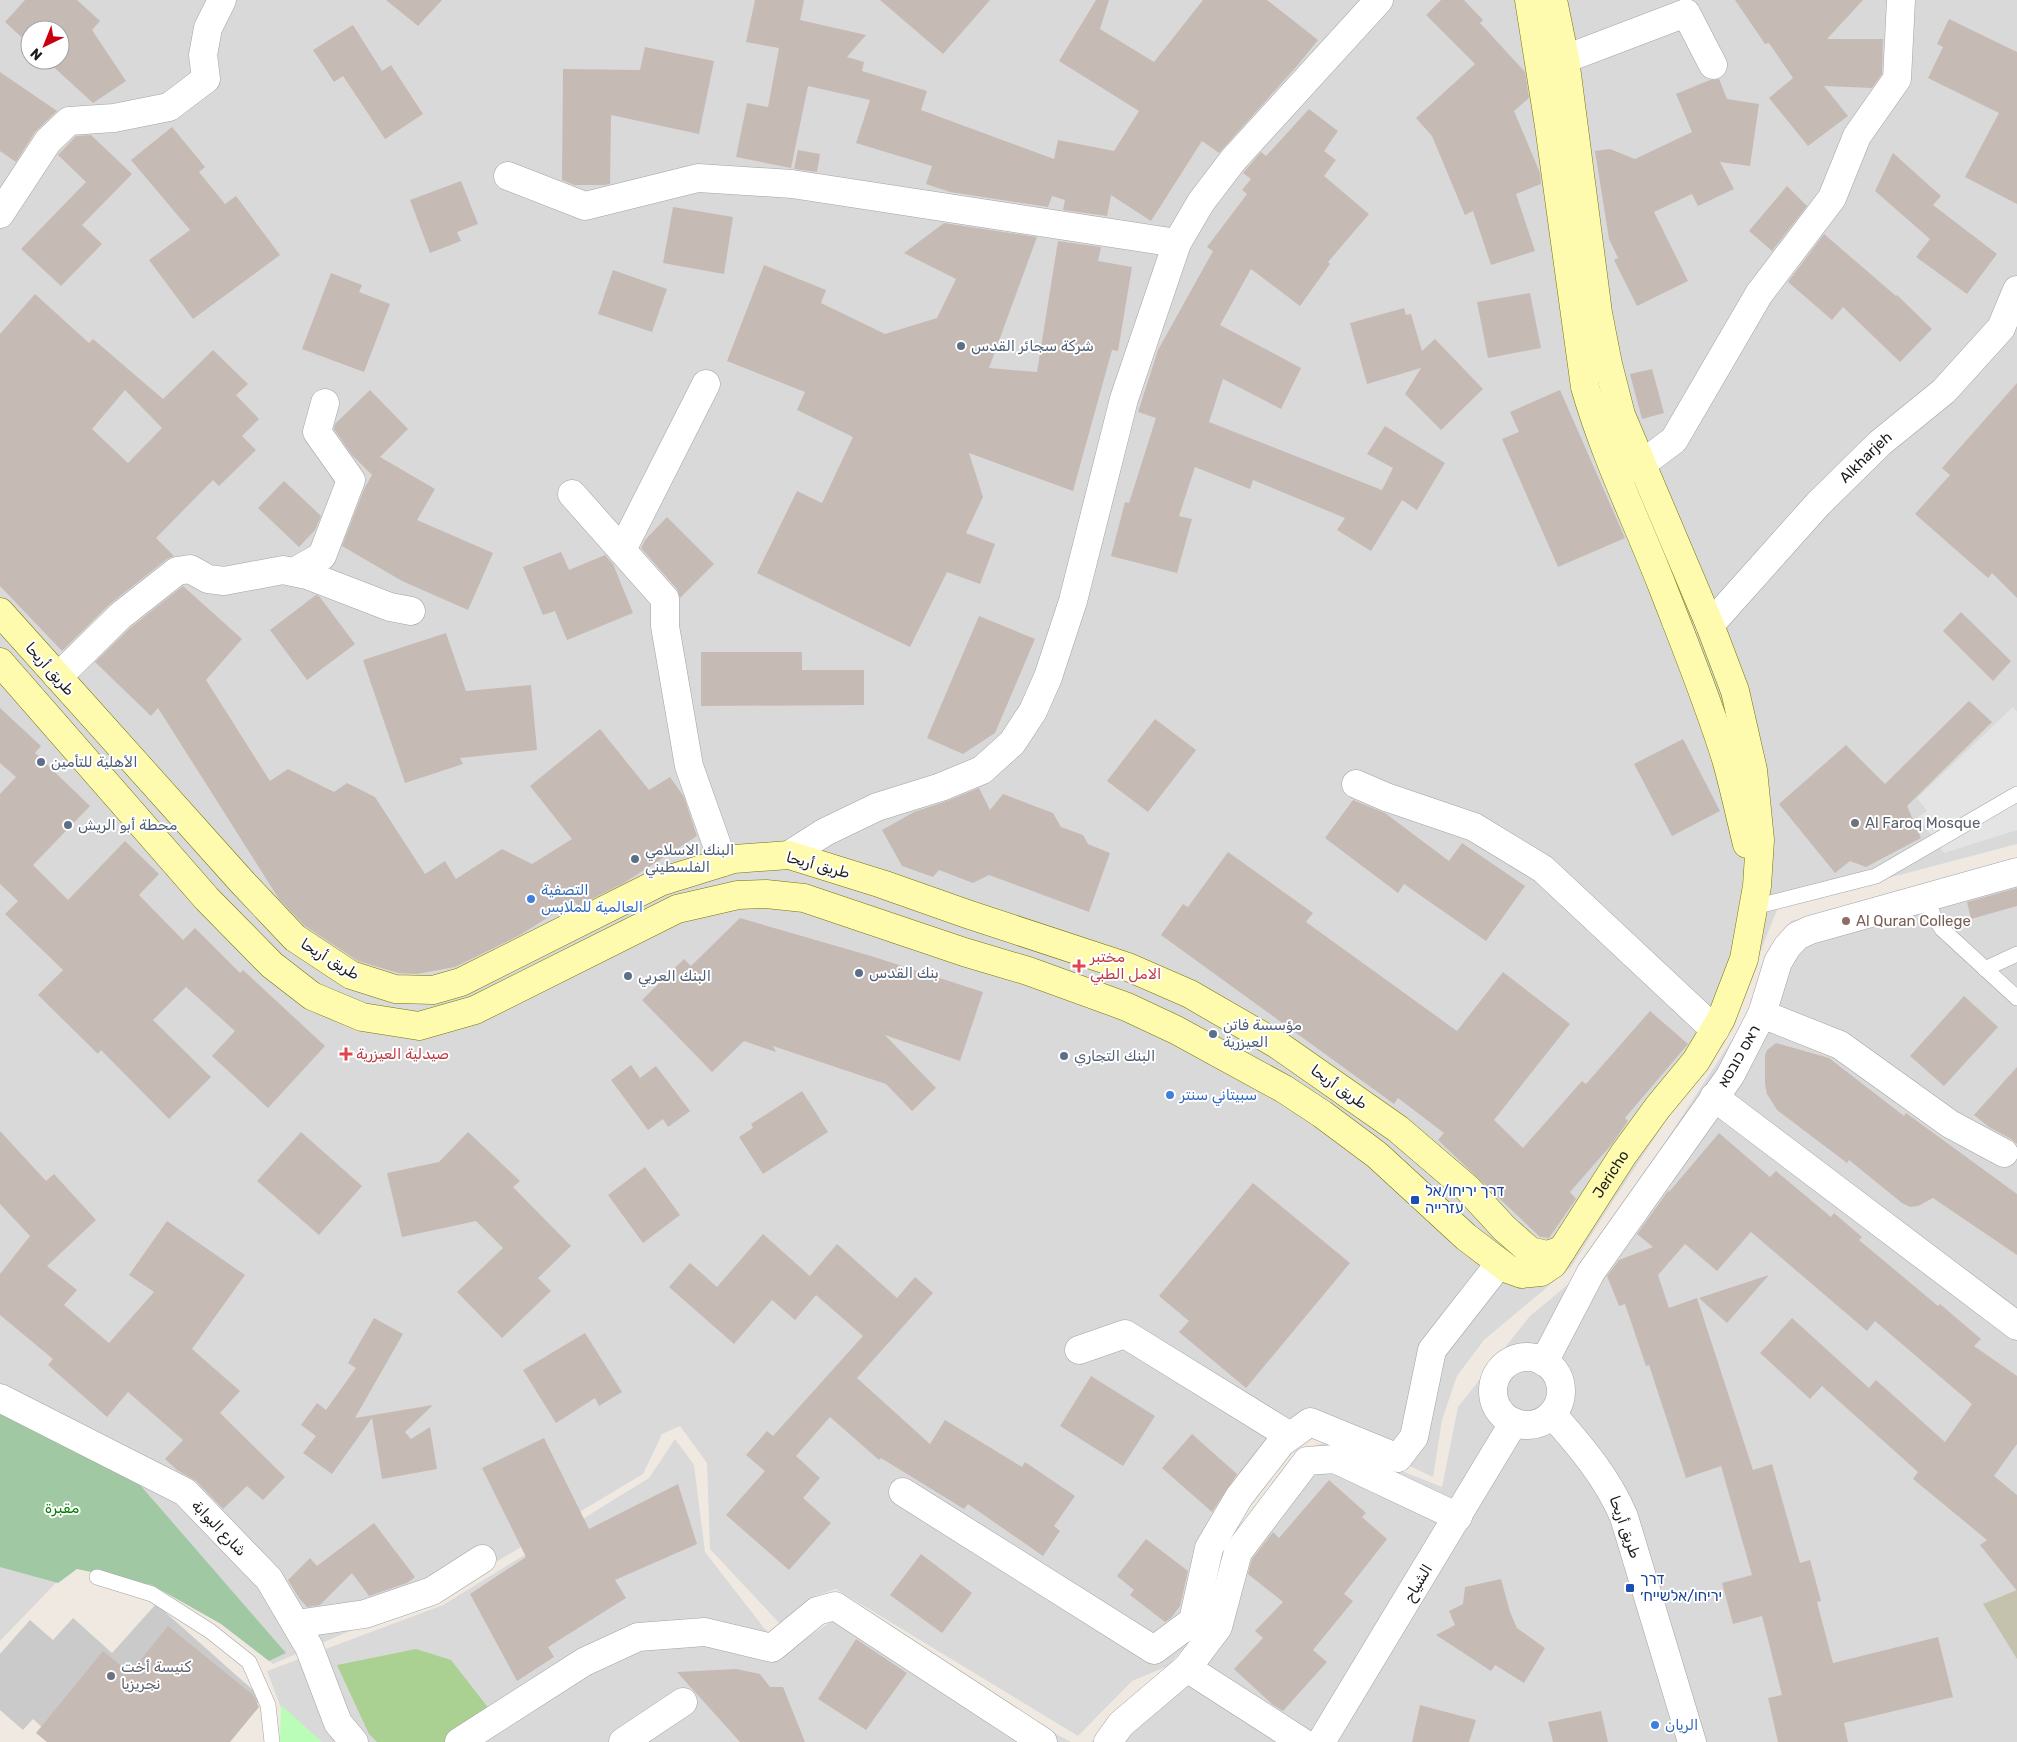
<svg xmlns="http://www.w3.org/2000/svg" width="2017" height="1742" viewBox="0 0 2017 1742" font-family="Rubik,Vazirmatn,Heebo,sans-serif">
<rect width="100%" height="100%" fill="#efe9e1"/>
<g fill="#dad9d9" fill-rule="evenodd">
<path d="M0,0H2017V844L1778,907L1735,1016L1613,1201L1571,1267L1484,1340L1457,1376L1442,1420L1433,1477L1331,1429L1299,1440L1230,1520L1201,1628L1168,1666L1132,1681L1078,1736L836,1589L815,1596L783,1627L710,1549L707,1463L680,1426L662,1434L643,1474L459,1584L273,1664L152,1567L77,1561L0,1641ZM30,30H60V60H30Z"/>
<polygon points="2017,867 2017,1742 1091,1742 1196,1649 1304,1448 1329,1442 1442,1487 1458,1407 1530,1316 1577,1277 1743,1023 1791,921"/>
<polygon points="675,1439 694,1465 705,1552 764,1628 789,1650 835,1619 1071,1742 294,1742 267,1671 443,1605 649,1478"/>
</g>
<polygon fill="#cacaca" points="156,1604 262,1698 223,1742 58,1742 33,1719 23,1730 0,1710 0,1654 30,1620 53,1640 73,1618 112,1653"/>
<polygon fill="#c4c1ac" points="2017,1590 2017,1659 1983,1604"/>
<polygon fill="#aad192" points="416,1649 451,1660 490,1710 457,1742 377,1742 369,1734 337,1665"/>
<polygon fill="#a0c9a3" points="0,1414 81,1447 134,1478 286,1653 269,1661 221,1624 152,1585 77,1569 58,1583 0,1567"/>
<polygon fill="#bafdb9" points="281,1705 322,1742 280,1742"/>
<polygon fill="#e4e4e4" points="2013,707 2017,712 2017,830 1944,853 1918,817 1927,811 1917,798"/>
<g fill="#c6bab4" fill-rule="evenodd">
<polygon points="25,0 77,0 100,21 92,30 126,81 93,103 46,60 60,60 60,30 30,30 30,45 5,22"/>
<polygon points="386,0 442,0 418,26"/>
<polygon points="755,0 804,0 800,20 866,35 847,57 864,62 862,71 927,91 921,110 1054,159 1058,140 1114,151 1139,111 1059,61 1096,0 1109,0 1100,29 1154,62 1203,0 1267,0 1318,40 1297,66 1219,153 1202,141 1151,221 1111,195 1107,216 1063,210 1065,200 1052,196 1048,207 950,192 926,184 932,166 856,143 870,100 808,86 791,168 736,157 747,103 768,107 779,48 746,42"/>
<polygon points="880,0 990,0 943,54"/>
<polygon points="1441,0 1464,0 1483,20 1480,23 1525,72 1529,98 1514,111 1540,173 1541,184 1516,194 1535,251 1491,265 1473,211 1465,215 1432,136 1416,118 1475,64 1426,15"/>
<polygon points="1735,0 1863,0 1827,39 1883,39 1882,74 1872,88 1824,86 1848,116 1808,146 1769,98 1793,78 1769,43 1765,44"/>
<polygon points="1949,19 2017,52 2017,204 1965,177 1999,113 1928,78 1943,47 1937,44"/>
<polygon points="353,25 382,71 391,65 423,114 385,139 343,76 334,82 313,50"/>
<polygon points="645,47 714,61 699,134 611,115 610,184 604,185 574,185 562,180 563,69 640,70"/>
<polygon points="0,72 57,111 35,132 16,162 0,151"/>
<polygon points="1719,79 1727,99 1759,104 1750,166 1720,162 1734,189 1698,206 1692,194 1654,212 1688,281 1637,306 1614,260 1618,258 1609,239 1595,151 1610,149 1635,159 1692,132 1676,94 1710,80"/>
<polygon points="1309,109 1338,131 1324,151 1336,160 1324,176 1369,214 1328,262 1330,264 1300,306 1251,269 1220,325 1301,368 1281,409 1223,379 1209,422 1382,490 1393,468 1367,454 1385,426 1445,463 1417,510 1402,500 1371,551 1337,530 1345,518 1253,480 1250,489 1195,467 1179,516 1192,519 1177,573 1111,556 1125,502 1129,503 1156,418 1138,412 1158,350 1213,251 1207,247 1247,194 1242,190 1251,179 1243,173 1261,152 1266,156"/>
<polygon points="172,127 205,167 199,172 225,204 236,196 280,255 193,319 149,260 190,230 131,160"/>
<polygon points="91,135 132,174 82,225 102,244 61,286 21,249 86,182 58,155 76,136"/>
<polygon points="798,150 820,154 817,172 794,169"/>
<polygon points="1893,153 1941,196 1933,205 1997,254 1967,294 1916,257 1930,239 1875,191"/>
<polygon points="461,181 478,224 457,232 461,241 430,253 410,200"/>
<polygon points="1787,186 1807,206 1772,251 1749,231"/>
<polygon points="673,207 733,217 724,274 663,263"/>
<polygon points="944,223 1037,237 989,368 1037,372 1058,241 1101,247 1098,261 1132,267 1118,351 1112,350 1073,491 969,453 983,497 966,533 995,544 980,584 947,572 910,647 757,573 797,491 822,503 853,437 797,410 805,392 727,361 764,265 826,290 821,303 885,334 937,318 956,279 904,253"/>
<polygon points="1824,234 1896,296 1897,295 1932,329 1900,362 1843,307 1832,320 1788,282"/>
<polygon points="613,270 667,289 652,332 598,314"/>
<polygon points="331,273 362,285 359,292 390,304 364,372 302,349"/>
<polygon points="1530,293 1541,348 1488,358 1477,302"/>
<path d="M35,294L89,343L93,339L163,399L213,350L248,384L236,395L259,419L242,436L256,450L219,486L213,480L156,538L174,556L167,559L110,604L62,651L0,586V334ZM125,390L162,428L128,463L92,429Z"/>
<polygon points="1404,308 1406,315 1411,314 1422,351 1435,339 1483,389 1441,430 1405,394 1421,368 1367,384 1350,323"/>
<polygon points="1652,369 1664,413 1642,419 1630,374"/>
<polygon points="2017,383 2017,598 1992,573 1988,578 1915,514 1950,475 1942,468"/>
<polygon points="370,390 408,429 380,457 435,489 417,520 493,553 468,610 402,581 342,546 364,489 372,475 352,455 334,429 335,424"/>
<polygon points="1560,390 1625,538 1558,567 1502,439 1519,432 1510,412"/>
<polygon points="284,481 321,516 315,530 299,547 258,508"/>
<polygon points="667,517 714,564 680,598 677,589 641,548 645,540"/>
<polygon points="561,552 569,570 605,555 613,564 633,613 567,640 555,611 543,615 523,567"/>
<polygon points="183,586 242,639 206,680 270,781 288,769 334,792 347,783 375,797 425,874 445,861 456,879 502,849 532,864 572,839 530,786 600,729 649,790 670,777 684,797 697,836 624,883 578,906 574,901 520,935 455,967 417,974 398,973 358,961 305,926 279,899 158,708 151,716 95,662 130,628"/>
<polygon points="316,595 319,596 355,644 307,680 270,630"/>
<polygon points="1961,612 2011,661 1993,681 1943,631"/>
<polygon points="979,616 1035,639 995,733 963,754 927,738"/>
<polygon points="446,633 466,691 531,685 537,750 460,758 463,764 405,783 363,660"/>
<polygon points="701,652 802,652 802,670 864,670 864,705 701,706"/>
<polygon points="1969,701 1992,722 1907,806 1921,838 1866,867 1850,861 1835,873 1779,804 1846,745 1885,784"/>
<polygon points="0,708 41,746 35,753 90,806 33,865 68,900 125,841 159,874 139,895 183,940 195,928 240,973 243,970 325,1046 268,1108 212,1056 235,1031 186,987 153,1020 211,1077 169,1119 101,1050 98,1054 38,995 63,970 5,914 18,901 0,884 0,794 16,777 0,763"/>
<polygon points="1155,719 1196,750 1148,812 1107,781"/>
<polygon points="1683,739 1720,811 1672,836 1634,764"/>
<polygon points="979,788 990,810 1003,794 1053,813 1061,827 1083,835 1088,844 1110,853 1089,912 989,875 973,883 939,870 933,877 902,866 882,830 914,812 947,801"/>
<polygon points="1353,800 1385,813 1449,861 1462,843 1525,886 1486,941 1404,884 1398,893 1325,838"/>
<polygon points="1228,852 1313,913 1306,922 1457,1031 1503,972 1570,1024 1494,1120 1523,1148 1582,1081 1586,1084 1650,1011 1688,1044 1625,1118 1628,1121 1612,1144 1570,1192 1576,1199 1549,1238 1540,1237 1438,1140 1444,1133 1398,1098 1394,1104 1161,935 1183,904 1188,907"/>
<polygon points="2017,888 2017,906 1971,919 1967,902"/>
<polygon points="740,918 871,956 983,992 960,1061 885,1035 936,1088 912,1111 886,1084 773,1046 776,1052 744,1041 712,1072 642,1000 684,959 691,966"/>
<polygon points="1964,996 1998,1027 1944,1086 1910,1056"/>
<polygon points="1776,1043 1829,1058 1904,1116 1906,1113 2017,1194 2017,1255 1933,1198 1918,1206 1910,1207 1902,1203 1849,1160 1847,1163 1777,1110 1767,1094 1765,1084 1765,1055 1767,1050"/>
<polygon points="631,1065 640,1078 656,1066 690,1111 668,1127 663,1119 648,1130 611,1080"/>
<polygon points="2017,1067 2017,1144 2011,1139 1989,1127 1974,1115"/>
<polygon points="802,1091 828,1132 763,1174 739,1137 753,1128 751,1124"/>
<polygon points="0,1131 46,1181 54,1174 96,1220 47,1266 77,1290 64,1305 109,1343 154,1292 129,1275 167,1221 245,1275 192,1349 240,1391 220,1413 285,1477 263,1500 247,1486 223,1509 196,1481 177,1470 165,1459 183,1440 128,1392 107,1417 48,1365 53,1359 0,1315 0,1274 30,1236 0,1204"/>
<polygon points="301,1132 362,1186 319,1235 257,1181"/>
<polygon points="468,1132 520,1181 513,1187 571,1246 538,1278 551,1291 502,1338 457,1292 503,1248 476,1221 402,1237 387,1173 439,1162"/>
<polygon points="1719,1133 1770,1177 1776,1171 1831,1217 1834,1213 1862,1237 1859,1240 1938,1306 1940,1304 1981,1339 1974,1346 2017,1376 2017,1444 1994,1476 2017,1495 2017,1591 1980,1545 1987,1540 1913,1479 1918,1472 1822,1386 1810,1399 1760,1353 1792,1318 1869,1388 1876,1380 1945,1442 1972,1404 1875,1321 1867,1331 1751,1232 1717,1271 1685,1244 1658,1275 1669,1308 1697,1298 1753,1470 1772,1464 1800,1563 1810,1560 1821,1601 1817,1602 1833,1663 1938,1637 1953,1697 1844,1723 1848,1742 1778,1742 1768,1698 1782,1695 1762,1616 1733,1624 1722,1583 1752,1575 1721,1466 1686,1478 1649,1365 1646,1366 1625,1304 1619,1306 1607,1276 1619,1260 1653,1247 1637,1234 1668,1191 1669,1192"/>
<polygon points="645,1167 680,1215 643,1243 608,1195"/>
<polygon points="1253,1183 1350,1263 1246,1388 1179,1332 1189,1321 1159,1296"/>
<polygon points="763,1234 810,1276 837,1244 897,1298 915,1277 933,1293 857,1378 930,1444 945,1420 1022,1467 1025,1462 1075,1496 1054,1526 1060,1531 1043,1556 968,1504 964,1509 881,1458 879,1460 830,1417 796,1456 820,1478 803,1498 831,1523 789,1570 726,1515 765,1471 746,1455 767,1431 773,1436 863,1336 816,1295 795,1320 772,1300 734,1344 669,1287 690,1263 717,1287"/>
<polygon points="1769,1275 1727,1323 1699,1298"/>
<polygon points="374,1318 403,1334 355,1418 433,1405 405,1432 411,1439 430,1427 437,1469 382,1479 372,1418 332,1474 303,1453 316,1436 301,1425 317,1403 326,1410 356,1368 348,1363"/>
<polygon points="585,1333 622,1392 599,1406 595,1398 556,1423 523,1370"/>
<polygon points="1091,1376 1155,1416 1123,1466 1060,1426"/>
<polygon points="1192,1434 1237,1474 1212,1512 1162,1468"/>
<polygon points="544,1438 589,1529 678,1484 697,1544 615,1580 626,1598 548,1647 554,1657 517,1681 470,1594 526,1557 482,1468"/>
<polygon points="1329,1480 1366,1513 1362,1517 1387,1539 1344,1594 1353,1601 1313,1650 1327,1662 1283,1711 1273,1705 1234,1669 1263,1638 1255,1631 1283,1602 1248,1574 1252,1559 1273,1532 1279,1538"/>
<polygon points="374,1523 415,1577 407,1583 369,1596 352,1573 320,1605 307,1607 299,1598 288,1580 310,1558 317,1566"/>
<polygon points="1146,1539 1188,1571 1180,1606 1171,1618 1165,1622 1130,1595 1134,1590 1117,1576"/>
<polygon points="921,1554 972,1593 942,1633 890,1595"/>
<polygon points="1501,1579 1510,1612 1517,1628 1545,1648 1524,1683 1495,1665 1491,1671 1436,1635 1455,1625 1449,1611 1463,1604 1465,1587"/>
<polygon points="168,1626 253,1695 259,1707 230,1742 47,1742 36,1733 103,1651 130,1673"/>
<polygon points="856,1639 907,1673 866,1730 818,1699"/>
<polygon points="736,1669 760,1674 770,1687 783,1687 805,1742 740,1742 677,1672"/>
<polygon points="1420,1705 1476,1720 1469,1742 1412,1742"/>
<polygon points="1601,1711 1608,1742 1553,1742 1548,1722"/>
</g>
<g fill="none" stroke-linecap="round" stroke-linejoin="round">
<defs>
<g id="service">
<polyline points="1926,898 1934,917 1942,929 2017,998"/>
<polyline points="1754,907 1876,876 2017,794"/>
<polyline points="1985,969 2017,954"/>
<polyline points="97,1577 152,1594 210,1631 249,1662 268,1705 272,1742"/>
</g>
<g id="minor">
<polyline points="1565,59 1686,13 1713,65"/>
<polyline points="508,176 585,206 698,178 792,184 1177,243"/>
<polyline points="0,214 48,141 69,121 114,118 169,107 206,79 203,55 208,28 222,0"/>
<polyline points="1619,472 1642,464 1674,440 1759,294 1832,198 1857,136 1897,79 1901,0"/>
<polyline points="572,494 665,599 665,626 689,766 723,862"/>
<polyline points="622,550 706,384"/>
<polyline points="294,572 322,556 351,480 317,432 325,403"/>
<path id="s1" d="M1710,625L1818,504L1880,443L1944,391L2001,328L2017,290"/>
<polyline points="58,677 120,616 177,571 190,569 208,579 224,581 283,570 307,575 390,607 411,611"/>
<polyline points="1356,784 1386,797 1474,827 1543,869 1715,1030"/>
<polyline points="1762,1014 1840,1045 1950,1124 2004,1153"/>
<polyline points="1714,1097 2017,1326"/>
<polyline points="1079,1350 1125,1334 1290,1436"/>
<polyline points="0,1398 185,1492 269,1579 309,1647 338,1723 354,1742"/>
<polyline points="903,1492 1154,1650 1193,1621 1209,1548 1239,1497 1281,1443 1310,1422 1398,1458 1414,1437 1432,1350 1500,1263"/>
<polyline points="296,1624 365,1614 432,1591 482,1559"/>
<polyline points="1187,1668 1302,1742"/>
<polyline points="459,1742 584,1662 638,1637 705,1632 772,1648 817,1611 835,1606 1043,1742"/>
<polyline points="623,1742 683,1702"/>
<polyline points="1108,1742 1121,1724 1187,1668 1218,1627 1238,1552 1307,1461 1335,1459 1458,1517"/>
</g>
<g id="tertiary">
<polyline points="789,855 825,832 877,807 941,787 982,770 1012,743 1033,711 1048,677 1073,601 1124,399 1177,243 1201,202 1233,160 1379,0"/>
<circle cx="1527" cy="1391" r="34"/>
<polyline points="1544,1362 1591,1272 1730,1076 1762,1014 1778,962 1787,947 1797,936 1810,930 2017,872"/>
<path d="M1552,1414C1581,1447 1607,1477 1624,1517L1692,1742"/>
<polyline points="1321,1742 1514,1422"/>
</g>
<g id="secondary">
<path d="M1529,0L1549,126L1585,387C1605,457 1637,521 1663,588C1685,645 1708,701 1726,759C1734,787 1740,816 1747,844"/>
<polyline points="0,612 243,883 295,938 351,975 395,989 433,990 461,982 660,882 734,859 789,855 882,884 967,914 1128,967 1190,994 1278,1045 1398,1129 1468,1189 1504,1228 1530,1251 1547,1255 1562,1250"/>
<path id="s2" d="M0,662L207,899L272,965L312,996L362,1017L419,1026L475,1010L677,909L738,895L766,894L804,898L964,952L1028,971L1127,1007L1176,1030L1284,1089L1322,1114L1377,1155L1466,1237L1508,1269L1522,1274L1541,1272L1553,1264L1623,1155L1658,1107L1696,1061L1721,1019L1744,959L1757,886L1760,840L1753,770L1735,691L1710,625L1621,415L1608,364L1598,313L1565,59L1553,0"/>
</g>
</defs>
<use href="#service" stroke="#a3a3a3" stroke-width="16"/>
<use href="#minor" stroke="#a3a3a3" stroke-width="29"/>
<use href="#tertiary" stroke="#a3a3a3" stroke-width="29"/>
<use href="#secondary" stroke="#747600" stroke-width="29"/>
<use href="#service" stroke="#fff" stroke-width="15"/>
<use href="#minor" stroke="#fff" stroke-width="28"/>
<use href="#tertiary" stroke="#fff" stroke-width="28"/>
<use href="#secondary" stroke="#fefbaf" stroke-width="28"/>
</g>
<g fill="#5c6f8a" stroke="#fff" stroke-width="2">
<circle cx="961" cy="346" r="5"/>
<circle cx="41" cy="762" r="5"/>
<circle cx="68" cy="825" r="5"/>
<circle cx="635" cy="859" r="5"/>
<circle cx="859" cy="973" r="5"/>
<circle cx="628" cy="976" r="5"/>
<circle cx="1213" cy="1034" r="5"/>
<circle cx="1064" cy="1056" r="5"/>
</g>
<g fill="#6b7280" stroke="#fff" stroke-width="2">
<circle cx="1855" cy="823" r="5"/>
<circle cx="111" cy="1676" r="5"/>
</g>
<g fill="#3f7fe0" stroke="#fff" stroke-width="2">
<circle cx="531" cy="899" r="5"/>
<circle cx="1170" cy="1095" r="5"/>
<circle cx="1655" cy="1725" r="5"/>
</g>
<circle fill="#8d6e63" stroke="#fff" stroke-width="2" cx="1846" cy="921" r="5"/>
<g fill="#e0444e" stroke="#fff" stroke-width="2">
<path d="M1076.5 958.5h5v5h5v5h-5v5h-5v-5h-5v-5h5z"/>
<path d="M343.5 1046.5h5v5h5v5h-5v5h-5v-5h-5v-5h5z"/>
</g>
<g fill="#1a4fb4" stroke="#fff" stroke-width="2">
<rect x="1410" y="1195" width="10" height="10" rx="2.5"/>
<rect x="1625" y="1583" width="10" height="10" rx="2.5"/>
</g>
<g text-anchor="middle" dominant-baseline="central" stroke-width="4" stroke-linejoin="round" paint-order="stroke">
<g font-size="15" fill="#4e5e75" stroke="#fff" text-anchor="start">
<text x="971" y="346">شركة سجائر القدس</text>
<text x="51" y="762">الأهلية للتأمين</text>
<text x="78" y="825">محطة أبو الريش</text>
<text x="645" y="850">البنك الاسلامي<tspan x="645" dy="17">الفلسطيني</tspan></text>
<text x="869" y="973">بنك القدس</text>
<text x="638" y="976">البنك العربي</text>
<text x="1223" y="1025">مؤسسة فاتن<tspan x="1223" dy="17">العيزرية</tspan></text>
<text x="1074" y="1056">البنك التجاري</text>
</g>
<g font-size="15" fill="#1c1c1c" stroke="#fff">
<text stroke="none"><textPath href="#s1" startOffset="229">Alkharjeh</textPath></text>
<text transform="translate(50 669) rotate(48)">طريق أريحا</text>
<text transform="translate(818 865) rotate(15)">طريق أريحا</text>
<text transform="translate(330 959) rotate(31)">طريق أريحا</text>
<text transform="translate(1739 1056) rotate(-60)">ראס כובסא</text>
<text transform="translate(1339 1087) rotate(35)">طريق أريحا</text>
<text stroke="none"><textPath href="#s2" startOffset="1944">Jericho</textPath></text>
<text transform="translate(1625 1527) rotate(70)">طريق أريحا</text>
<text transform="translate(219 1528) rotate(46)">شارع البوابة</text>
<text transform="translate(1418 1583) rotate(-59)">الشياح</text>
</g>
<g font-size="15" fill="#5b616d" stroke="#fff" text-anchor="start">
<text x="1865" y="823">Al Faroq Mosque</text>
<text x="121" y="1667">كنيسة أخت<tspan x="121" dy="17">نجريزيا</tspan></text>
</g>
<g font-size="15" fill="#366cbe" stroke="#fff" text-anchor="start">
<text x="541" y="890">التصفية<tspan x="541" dy="17">العالمية للملابس</tspan></text>
<text x="1180" y="1095">سبيتاني سنتر</text>
<text x="1665" y="1725">الريان</text>
</g>
<g font-size="15" fill="#785e54" stroke="#fff" text-anchor="start">
<text x="1856" y="921">Al Quran College</text>
</g>
<g font-size="15" fill="#be3a42" stroke="#fff" text-anchor="start">
<text x="1090" y="957">مختبر<tspan x="1090" dy="17">الامل الطبي</tspan></text>
<text x="356" y="1054">صيدلية العيزرية</text>
</g>
<g font-size="15" fill="#164399" stroke="#fff" text-anchor="start">
<text x="1425" y="1191">דרך יריחו/אל<tspan x="1425" dy="17">עזרייה</tspan></text>
<text x="1640" y="1579">דרך<tspan x="1640" dy="17">יריחו/אלשייח׳</tspan></text>
</g>
<g font-size="15" fill="#048103" stroke="#fff">
<text x="62" y="1508">مقبرة</text>
</g>
</g>
<g transform="translate(45 45) rotate(223)"><circle r="24" fill="#ffffff" stroke="#a4a4a4"/>
<path d="M0-4L9 19L0 12L-9 19Z" fill="#c80012"/>
<text y="-8" font-size="14" font-weight="bold" text-anchor="middle" fill="#1c1c1c">N</text>
</g>
</svg>
